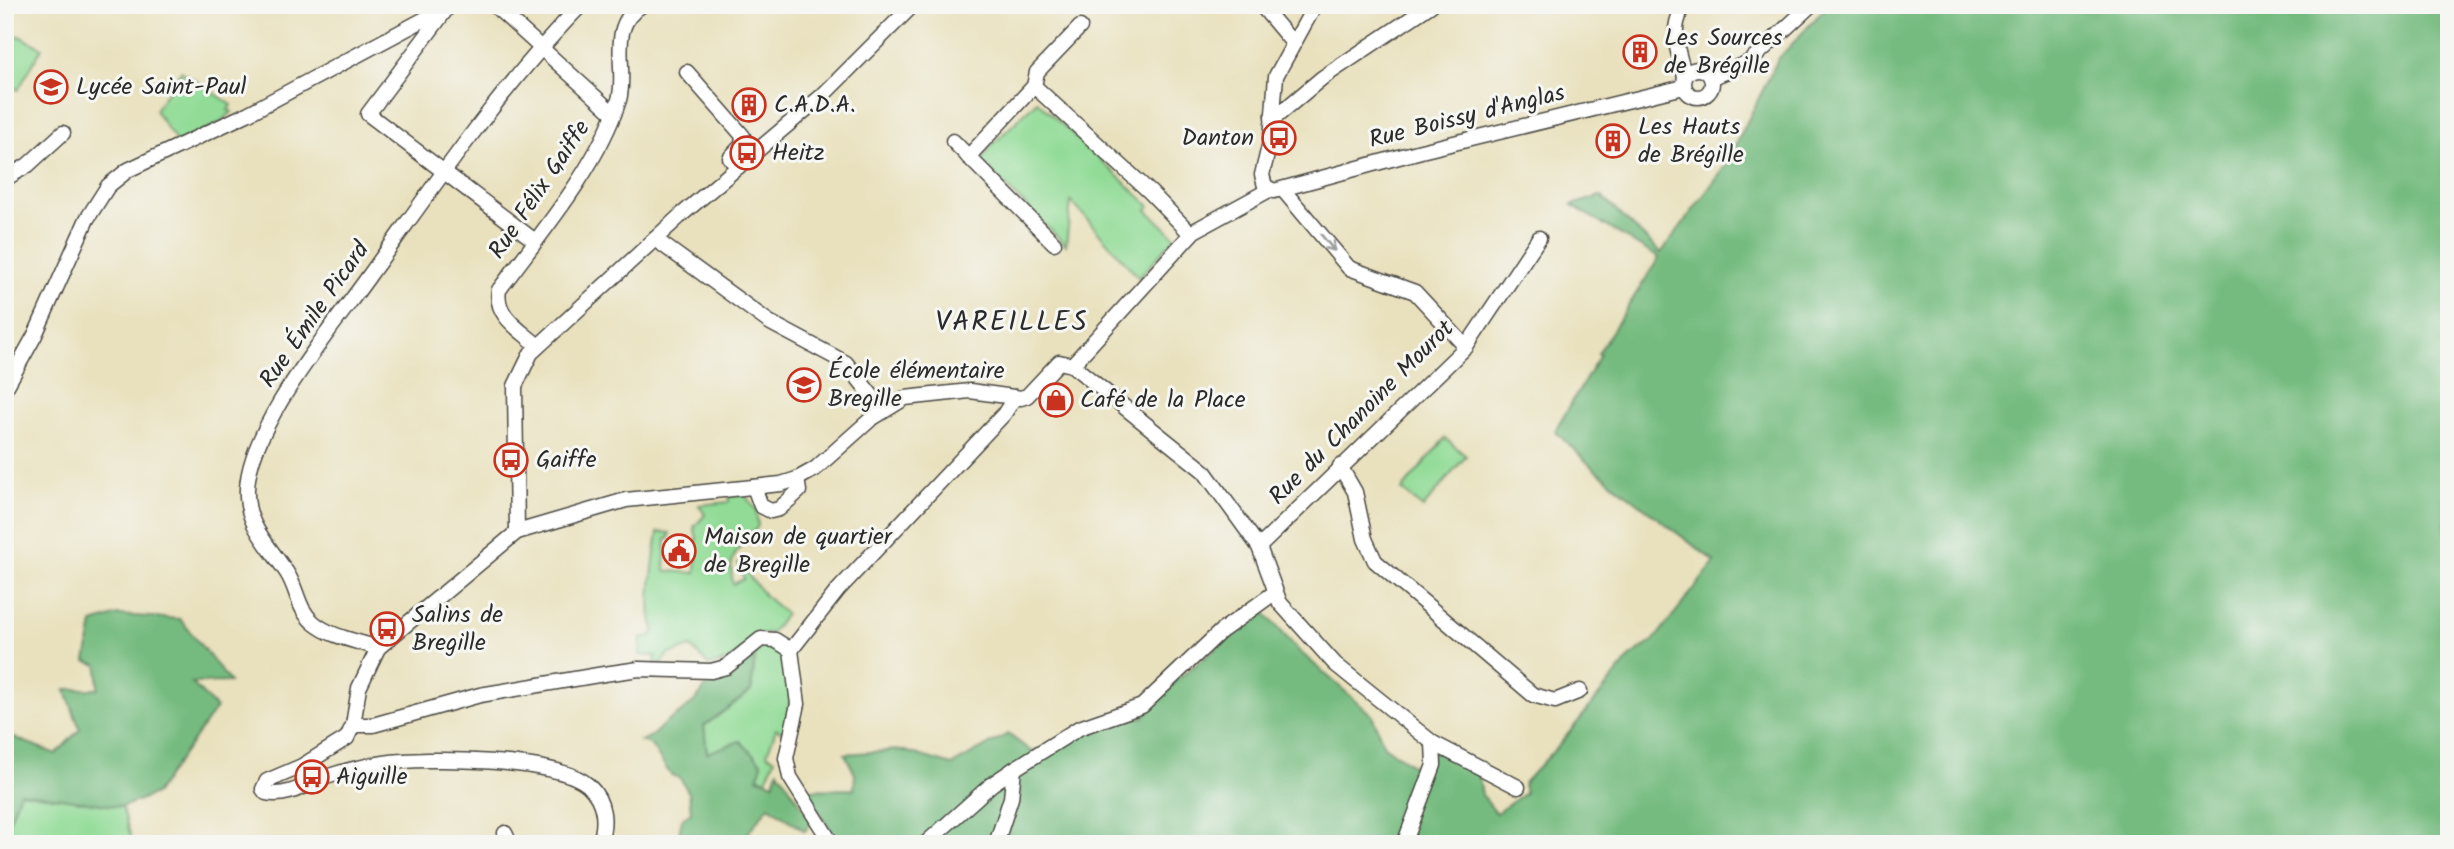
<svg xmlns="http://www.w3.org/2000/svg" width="2454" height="849" viewBox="0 0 2454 849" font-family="Kalam,sans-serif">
<rect width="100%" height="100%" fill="#f6f6f2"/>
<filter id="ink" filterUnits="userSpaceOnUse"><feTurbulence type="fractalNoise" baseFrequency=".0143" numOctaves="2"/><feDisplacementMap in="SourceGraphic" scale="14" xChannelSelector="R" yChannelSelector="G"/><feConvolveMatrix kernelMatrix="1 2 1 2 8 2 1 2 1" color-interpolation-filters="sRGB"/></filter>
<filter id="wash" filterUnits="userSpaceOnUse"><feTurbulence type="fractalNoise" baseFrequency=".00686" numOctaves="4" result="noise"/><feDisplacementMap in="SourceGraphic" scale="28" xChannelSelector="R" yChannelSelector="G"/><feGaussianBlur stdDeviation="1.57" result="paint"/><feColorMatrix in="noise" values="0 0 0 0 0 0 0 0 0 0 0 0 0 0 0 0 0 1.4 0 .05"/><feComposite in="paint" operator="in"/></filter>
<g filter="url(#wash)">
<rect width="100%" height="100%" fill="#e9e1be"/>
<g fill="#91db96" stroke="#5e8360" stroke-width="2">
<polygon points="17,35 42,48 18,90 5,83 5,55"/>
<polygon points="181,71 232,105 228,110 232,112 220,123 177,143 155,110"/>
<polygon points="1037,101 1150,206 1147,210 1175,237 1139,278 1071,201 1066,245 981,162 989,148"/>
<polygon points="1445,438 1466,456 1423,508 1402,490"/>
<path d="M744,494L756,510L758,526C741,549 726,553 733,584L744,579L738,562L765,596L786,614L771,633L759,635L728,661L709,666L691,647L667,655L663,663L655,664L656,656L640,655L641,637H650L655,631C644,611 655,556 658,532L670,533L669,539H666L665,571L696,573L697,538L694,527L705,515L699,505L729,502V496Z"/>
<path d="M768,645C800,657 790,708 785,733L776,729L767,754L775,759L766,780L707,753L704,726L751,691L756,649Z"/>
<polygon points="20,792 122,807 133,844 5,844 5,833"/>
</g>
<g fill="#74bb7f" stroke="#507355" stroke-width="2">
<polygon points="1828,5 2449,5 2449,509 2444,531 2449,533 2449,844 840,844 804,790 854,789 855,774 845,754 901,750 952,765 1008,734 1032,752 1110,721 1144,717 1149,702 1263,611 1298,650 1372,715 1384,746 1423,772 1432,750 1478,771 1482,795 1496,813 1525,793 1523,784 1560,744 1631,656 1653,641 1715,562 1594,469 1555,431 1600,355 1598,353 1659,258 1572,205 1601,196 1661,253 1726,165 1778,59"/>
<polygon points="118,615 180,619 230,682 192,683 216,708 155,794 122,807 20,792 5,833 5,734 56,754 80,729 65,689 98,689 98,665 86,661 93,623"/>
<path d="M756,649L751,691L704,726L707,753L740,741L762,763L758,778L774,783L778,770L812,821L805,831L769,806L745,837L744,844H677L682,819L691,812L689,793L680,778L671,775L650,744L641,741C659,734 656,729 667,722C686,709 702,699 711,676Z"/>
</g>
</g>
<g filter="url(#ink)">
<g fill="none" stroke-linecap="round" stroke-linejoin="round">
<defs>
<g id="minor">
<polyline points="494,5 614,114"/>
<polyline points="1261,5 1292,42"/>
<polyline points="1315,5 1276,76 1271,138 1262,175 1265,186 1274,191 1421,151 1684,87"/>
<polyline points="445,11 368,114 535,241"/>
<path d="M1679,16C1671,37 1679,55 1685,76"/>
<circle cx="1698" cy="83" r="14"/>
<polyline points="687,72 743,136 742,145 730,158 738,167"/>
<polyline points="1711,78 1749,62 1811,5"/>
<polyline points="1034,86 1150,192 1191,234"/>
<polyline points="1272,117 1278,115 1322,78 1431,5"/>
<polyline points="953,141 1054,243"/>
<polyline points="968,157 1034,86 1037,72 1080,27"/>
<polyline points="5,179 28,165 63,133"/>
<polyline points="1284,191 1349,268 1415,292 1466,347"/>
<polyline points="655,239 769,322 846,363 883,410"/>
<path d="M538,346C521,330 494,316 499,290C541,233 597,168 619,100C628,68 606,27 642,5"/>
<polyline points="1072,365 1194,231 1269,190"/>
<polyline points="5,389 35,335 87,219 108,186 128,170 247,114 451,5"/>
<polyline points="1340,466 1355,492 1365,539 1375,561 1533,695 1555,701 1580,691"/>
<polyline points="754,487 761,506 771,511 779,509 799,491 797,479"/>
<polyline points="517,532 515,386 531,353 680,216 823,95 913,5"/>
<polyline points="1259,547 1466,347 1539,238"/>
<path d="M378,648C357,641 331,637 314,623C297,609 298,590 287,573C269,545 245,525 247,489C249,426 333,327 369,276C436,183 501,87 581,5"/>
<polyline points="791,650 838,590 1004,414 1015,397"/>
<polyline points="353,725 373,725 480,695 604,674 639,669 711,671 726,667 761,639 775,640 791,650 798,704 786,758 790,777 832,844"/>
<polyline points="1014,769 1079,728 1142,706 1220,632 1274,593"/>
<polyline points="505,833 510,844"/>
<path d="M599,844C607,823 605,801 588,785C559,758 424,757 384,763C365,766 344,771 326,777C308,784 286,798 266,793L263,789L267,781L302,766L347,738L353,725L359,688L378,648L517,532L626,500L781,484L797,479L815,469L871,419L905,398L970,391L1021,398L1027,396L1059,362L1072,365L1204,471L1259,547L1280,603L1335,664L1433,743L1518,787"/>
<polyline points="925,844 992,784 1014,769 1011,798 996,844"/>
<polyline points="1404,844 1434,765 1433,743"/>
</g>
</defs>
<use href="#minor" stroke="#484641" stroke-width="17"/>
<use href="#minor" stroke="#fff" stroke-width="14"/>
</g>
<defs><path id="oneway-shaft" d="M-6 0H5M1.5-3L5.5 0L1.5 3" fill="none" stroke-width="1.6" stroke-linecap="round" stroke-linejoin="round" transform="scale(1.75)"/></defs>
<use stroke="#a0a0a0" href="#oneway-shaft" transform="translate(1328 243) rotate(50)"/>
</g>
<defs>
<symbol id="building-ring" viewBox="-11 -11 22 22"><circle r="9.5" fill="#f6f6f2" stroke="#c8321e" stroke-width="1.5"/><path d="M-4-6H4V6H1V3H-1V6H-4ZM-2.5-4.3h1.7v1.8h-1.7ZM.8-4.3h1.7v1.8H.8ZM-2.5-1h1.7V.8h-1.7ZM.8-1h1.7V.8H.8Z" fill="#c8321e"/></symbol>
<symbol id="school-ring" viewBox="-11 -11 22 22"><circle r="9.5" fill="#f6f6f2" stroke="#c8321e" stroke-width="1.5"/><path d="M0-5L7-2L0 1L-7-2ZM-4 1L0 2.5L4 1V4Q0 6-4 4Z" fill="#c8321e"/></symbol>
<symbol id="bus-ring" viewBox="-11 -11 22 22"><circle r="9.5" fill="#f6f6f2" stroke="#c8321e" stroke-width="1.5"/><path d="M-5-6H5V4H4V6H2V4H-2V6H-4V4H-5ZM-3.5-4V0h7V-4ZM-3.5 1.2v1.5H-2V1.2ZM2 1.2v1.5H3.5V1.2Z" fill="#c8321e"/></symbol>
<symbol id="shop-ring" viewBox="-11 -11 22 22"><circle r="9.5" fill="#f6f6f2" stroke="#c8321e" stroke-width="1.5"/><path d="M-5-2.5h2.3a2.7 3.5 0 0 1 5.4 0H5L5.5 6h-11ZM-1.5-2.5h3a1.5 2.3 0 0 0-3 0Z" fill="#c8321e"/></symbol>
<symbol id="civic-ring" viewBox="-11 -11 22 22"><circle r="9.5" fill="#f6f6f2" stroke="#c8321e" stroke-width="1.5"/><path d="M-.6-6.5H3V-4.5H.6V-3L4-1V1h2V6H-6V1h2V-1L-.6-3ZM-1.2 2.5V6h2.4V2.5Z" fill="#c8321e"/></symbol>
</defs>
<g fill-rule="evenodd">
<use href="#building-ring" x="1621" y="33" width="38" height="38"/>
<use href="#school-ring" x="32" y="68" width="38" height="38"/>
<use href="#building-ring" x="730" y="86" width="38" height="38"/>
<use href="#bus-ring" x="1260" y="119" width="38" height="38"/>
<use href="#building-ring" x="1594" y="122" width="38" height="38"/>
<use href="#bus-ring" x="728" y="134" width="38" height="38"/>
<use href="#school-ring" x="785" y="366" width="38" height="38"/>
<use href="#shop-ring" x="1037" y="381" width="38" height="38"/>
<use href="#bus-ring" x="492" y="441" width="38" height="38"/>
<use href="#civic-ring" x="660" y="532" width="38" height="38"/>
<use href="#bus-ring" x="368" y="610" width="38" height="38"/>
<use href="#bus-ring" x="293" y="758" width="38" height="38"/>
</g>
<g text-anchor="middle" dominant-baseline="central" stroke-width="6" stroke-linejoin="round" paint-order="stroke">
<g font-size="24" fill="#2b2b2b" stroke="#f6f6f2" text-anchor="start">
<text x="1664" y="38">Les Sources<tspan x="1664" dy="28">de Brégille</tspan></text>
<text x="76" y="87">Lycée Saint-Paul</text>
<text x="774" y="105">C.A.D.A.</text>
<text x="1638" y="127">Les Hauts<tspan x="1638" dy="28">de Brégille</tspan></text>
<text x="1254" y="138" text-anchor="end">Danton</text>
<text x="772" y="153">Heitz</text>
<text x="828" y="371">École élémentaire<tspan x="828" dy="28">Bregille</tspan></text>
<text x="1080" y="400">Café de la Place</text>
<text x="536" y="460">Gaiffe</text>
<text x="704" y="537">Maison de quartier<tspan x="704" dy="28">de Bregille</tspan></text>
<text x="412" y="615">Salins de<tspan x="412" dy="28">Bregille</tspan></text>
<text x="336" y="777">Aiguille</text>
</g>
<g font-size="24" fill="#2b2b2b" stroke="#f6f6f2">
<text transform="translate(1467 117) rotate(-14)">Rue Boissy d'Anglas</text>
<text transform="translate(540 190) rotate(-56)">Rue Félix Gaiffe</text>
<text transform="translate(315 315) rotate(-55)">Rue Émile Picard</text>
<text transform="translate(1362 413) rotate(-45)">Rue du Chanoine Mourot</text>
</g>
<g font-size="28" letter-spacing="2" fill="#2b2b2b" stroke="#f6f6f2">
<text x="1012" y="322">VAREILLES</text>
</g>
</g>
<rect width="2454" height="849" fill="none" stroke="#f6f6f2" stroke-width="28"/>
</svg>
